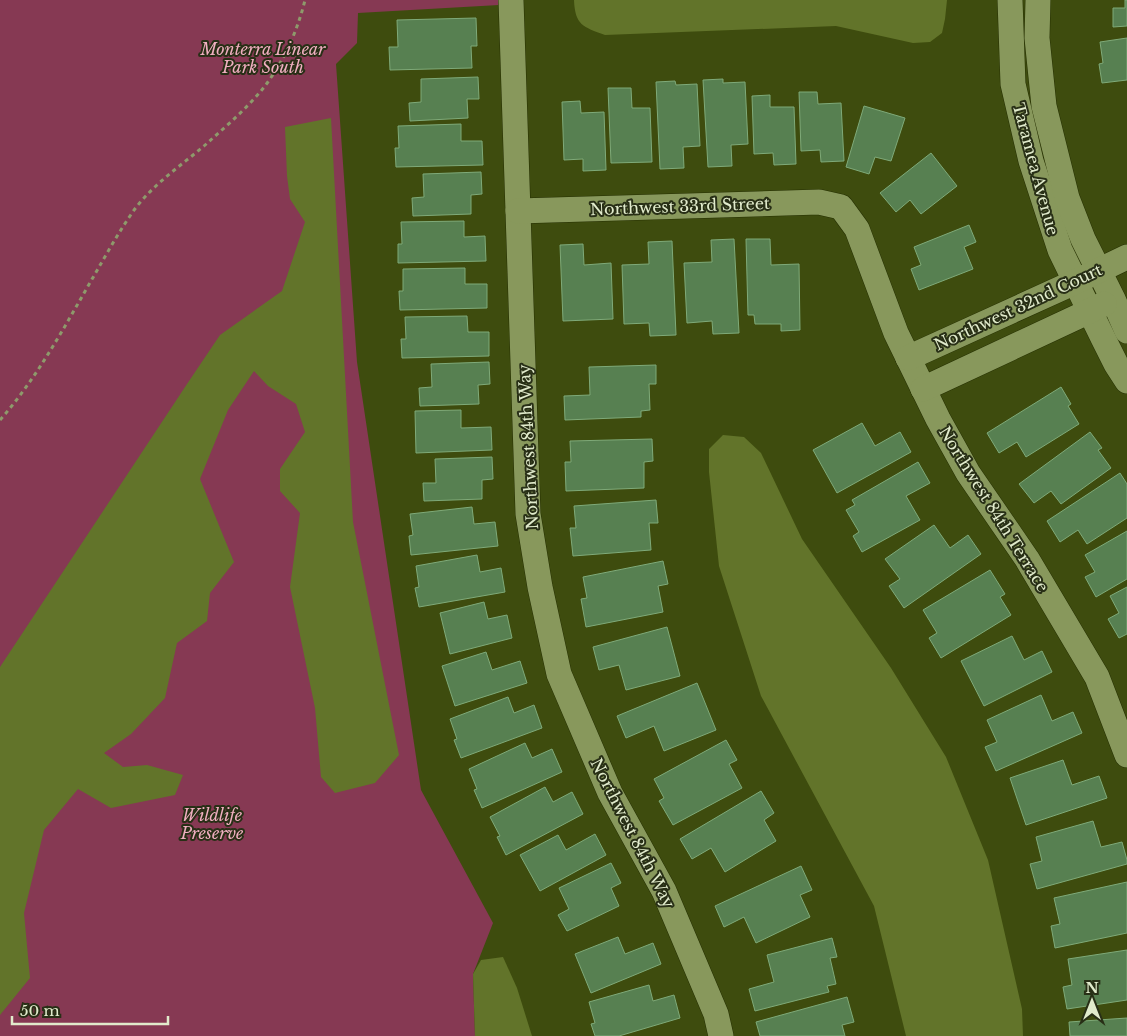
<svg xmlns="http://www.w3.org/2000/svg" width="1127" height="1036" viewBox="0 0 1127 1036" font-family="'Libre Baskerville',serif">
<rect width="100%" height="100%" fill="#3e4c0e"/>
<polygon fill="#863953" points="0,0 499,0 499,5 358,13 357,43 336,64 357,362 421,790 493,923 473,974 475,1036 0,1036"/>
<g fill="#62742a">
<path d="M574,0H947L945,19L942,33L930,42L913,43L836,26L605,35C583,27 575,25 574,0Z"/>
<polygon points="331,118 353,522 399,755 375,783 335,793 321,777 315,708 290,587 300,513 280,491 280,469 305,432 296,404 268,386 254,371 228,410 200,479 234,562 210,593 207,621 177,643 165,698 131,734 104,753 123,767 147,765 183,775 175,795 111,808 78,789 44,830 24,913 30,978 0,1015 0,667 187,384 220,335 282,291 305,222 290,199 287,176 285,127"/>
<polygon points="723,435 744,437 761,453 802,539 891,668 946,757 988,860 1022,1009 1023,1036 906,1036 874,906 761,696 719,566 709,472 709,449"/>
<polygon points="503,957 517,988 532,1036 475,1036 473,974 481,960"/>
</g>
<g fill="#578051" stroke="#7faa79">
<polygon points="1125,0 1127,0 1127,26 1113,27 1113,8 1125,8"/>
<polygon points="476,18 477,46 471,46 472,68 390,70 389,47 398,47 397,20"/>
<polygon points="1127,38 1127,80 1102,83 1099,64 1103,63 1100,42"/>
<polygon points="478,77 479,99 467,99 468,118 410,121 409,103 421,102 421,79"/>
<polygon points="723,79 723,83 745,82 748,144 731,145 732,166 708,167 703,80"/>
<polygon points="675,81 676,85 697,84 700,146 683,147 684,168 660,169 656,82"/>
<polygon points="608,88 631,88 632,108 650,108 652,162 611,163"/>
<polygon points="799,92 817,92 818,104 841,103 844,161 821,162 820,150 801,151"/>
<polygon points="770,95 770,107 794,107 796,164 774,165 773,153 754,154 752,96"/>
<polygon points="580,101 581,113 604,112 606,170 583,171 583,159 564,160 562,102"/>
<polygon points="864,106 905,118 891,161 875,157 869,174 846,167"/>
<polygon points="461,124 461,141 482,141 483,165 396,167 395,148 399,148 398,126"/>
<polygon points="931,153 957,186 921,214 910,200 896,212 880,193"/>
<polygon points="481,172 482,194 471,195 471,214 413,216 412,198 424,197 423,174"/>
<polygon points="464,221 464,237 485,236 486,261 398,263 398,244 402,244 401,222"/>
<polygon points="969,225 976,242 964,247 973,269 919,290 911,269 921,265 914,247"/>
<polygon points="734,239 739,333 713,334 712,321 687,323 684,263 712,262 711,240"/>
<polygon points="746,239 770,239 771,265 799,264 800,330 781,331 781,324 755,324 754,315 748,315"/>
<polygon points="672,241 676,335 650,336 649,323 624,324 622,265 649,264 648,242"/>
<polygon points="583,244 584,265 611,263 613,319 563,321 560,245"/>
<polygon points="465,268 465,284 487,284 487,308 400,310 399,291 403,291 403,269"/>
<polygon points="467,316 468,332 489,332 489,356 402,358 401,339 406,339 405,317"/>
<polygon points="489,362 490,384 478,385 479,404 420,406 419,388 432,387 431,364"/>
<polygon points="656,365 656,384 649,384 650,410 641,411 641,417 565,420 564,396 590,395 589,367"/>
<polygon points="1061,387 1071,404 1068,406 1079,424 1026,457 1017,442 999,453 987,433"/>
<polygon points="461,410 461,428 491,427 492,450 416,453 415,411"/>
<polygon points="862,423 875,446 900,432 911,452 837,493 813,450"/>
<polygon points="1090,432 1102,448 1098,450 1111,468 1061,504 1051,491 1034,503 1019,484"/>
<polygon points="652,439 653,461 644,462 644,488 566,491 565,462 571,462 570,441"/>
<polygon points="492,457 493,479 482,480 482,499 424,501 423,483 436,483 435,459"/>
<polygon points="918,462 930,483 906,496 920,520 862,552 853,536 859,532 846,510 855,505 852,500"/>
<polygon points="1120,473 1127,484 1127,518 1087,544 1078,530 1060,542 1047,521"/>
<polygon points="656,500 658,523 649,523 651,550 573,556 570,528 576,528 574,506"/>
<polygon points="472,507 474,524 495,522 498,546 411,555 409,536 413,535 410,514"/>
<polygon points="934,525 950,548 968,535 981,554 904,608 889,586 900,579 885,559"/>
<polygon points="1127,531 1127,579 1096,597 1085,577 1095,572 1085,555"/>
<polygon points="477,555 480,572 501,568 505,592 419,607 415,588 419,587 416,566"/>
<polygon points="663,561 668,584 658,586 663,612 586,627 581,599 587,598 583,577"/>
<polygon points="990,570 1005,594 1000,597 1011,615 941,658 929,638 937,633 923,610"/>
<polygon points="1127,587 1127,634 1119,638 1108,619 1119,613 1110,596"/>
<polygon points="484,602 488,619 507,615 512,638 450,654 440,613"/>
<polygon points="667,627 680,676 626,690 619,665 599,670 593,647"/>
<polygon points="1012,636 1024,660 1042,651 1052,672 984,706 961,661"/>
<polygon points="486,652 492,670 520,661 527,683 455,706 442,666"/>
<polygon points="697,683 716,730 664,751 654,726 626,738 617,716"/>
<polygon points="1041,695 1052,721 1073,712 1082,733 996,771 985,747 997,742 987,720"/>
<polygon points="508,697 514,713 534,705 542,728 461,758 454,740 457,739 450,719"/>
<polygon points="726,740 737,760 729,764 742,788 673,825 659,801 664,798 654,779"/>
<polygon points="525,743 532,758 552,749 562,772 482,808 474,790 477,789 469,769"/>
<polygon points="1063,760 1072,785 1099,776 1107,798 1026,825 1010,778"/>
<polygon points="545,787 553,802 572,792 583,814 506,855 497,837 500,836 490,817"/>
<polygon points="761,791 774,813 764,820 776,841 725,872 711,848 692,859 680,839"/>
<polygon points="1093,821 1101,847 1122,842 1127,860 1127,864 1037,889 1030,864 1042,861 1036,837"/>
<polygon points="595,834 606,855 540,891 520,855 558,835 566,850"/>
<polygon points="611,863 621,883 611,888 619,906 567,931 558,915 569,909 559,888"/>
<polygon points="801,866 812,890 800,895 810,917 756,943 744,917 724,927 715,906"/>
<polygon points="1127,882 1127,933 1055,948 1051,926 1060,924 1054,898"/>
<polygon points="618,937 625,954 653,943 661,964 591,993 575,954"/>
<polygon points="832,938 837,957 830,958 836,984 827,986 829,992 755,1011 749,989 774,982 767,955"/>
<polygon points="1127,950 1127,1000 1067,1009 1063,987 1072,985 1068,959"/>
<polygon points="649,985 653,1001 674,995 680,1018 619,1036 595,1036 591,1024 595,1023 589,1002"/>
<polygon points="847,997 854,1022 842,1025 845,1036 760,1036 756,1022"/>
<polygon points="1127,1018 1127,1036 1070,1036 1069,1022"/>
</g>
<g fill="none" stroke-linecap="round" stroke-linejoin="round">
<defs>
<g id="minor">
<polyline points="511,0 528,514 540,587 559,674 610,793 664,891 716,1014 721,1036"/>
<polyline points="1010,0 1013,84 1031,161 1060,250 1103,338 1116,364 1127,381"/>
<polyline points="1038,0 1037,38 1044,106 1067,198 1083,239 1113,299 1127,331"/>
<polyline points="518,211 819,202 841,207 857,229 896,333 938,419 968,473 1027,559 1097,677 1127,755"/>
<polyline points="908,358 1075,282 1127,257"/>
<polyline points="923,389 1077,317 1104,304"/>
</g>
</defs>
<use href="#minor" stroke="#263002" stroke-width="26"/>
<path stroke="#8e9a6b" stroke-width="3" stroke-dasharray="4 4" stroke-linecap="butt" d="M0,420C38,377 66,324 95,274C106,255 117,235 130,216C149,187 178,168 204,146C223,129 244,111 261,91C282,65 297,33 305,0"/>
<use href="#minor" stroke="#88985c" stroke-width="25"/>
</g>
<g text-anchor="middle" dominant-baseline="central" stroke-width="4" stroke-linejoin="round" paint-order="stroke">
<g font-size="16" font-style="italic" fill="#f1afc1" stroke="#282f16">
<text x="263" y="49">Monterra Linear<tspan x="263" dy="18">Park South</tspan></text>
<text x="212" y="815">Wildlife<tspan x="212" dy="18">Preserve</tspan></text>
</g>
<g font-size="16" fill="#e1ebcc" stroke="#282f16">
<text transform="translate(1036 169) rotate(75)">Taramea Avenue</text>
<text transform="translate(680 206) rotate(-2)">Northwest 33rd Street</text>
<text transform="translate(1018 307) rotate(-25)">Northwest 32nd Court</text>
<text transform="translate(528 447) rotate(-93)">Northwest 84th Way</text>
<text transform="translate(994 509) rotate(58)">Northwest 84th Terrace</text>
<text transform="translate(633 833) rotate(63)">Northwest 84th Way</text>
</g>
</g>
<g transform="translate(1092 1001)" stroke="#282f16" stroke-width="4" paint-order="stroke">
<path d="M0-4L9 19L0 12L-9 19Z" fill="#e1ebcc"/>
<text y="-8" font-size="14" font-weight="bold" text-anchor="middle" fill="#e1ebcc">N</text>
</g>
<path d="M12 1016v8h156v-8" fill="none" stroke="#e1ebcc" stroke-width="2.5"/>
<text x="20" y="1016" font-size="15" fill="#e1ebcc" stroke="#282f16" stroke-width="4" paint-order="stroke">50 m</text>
</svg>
